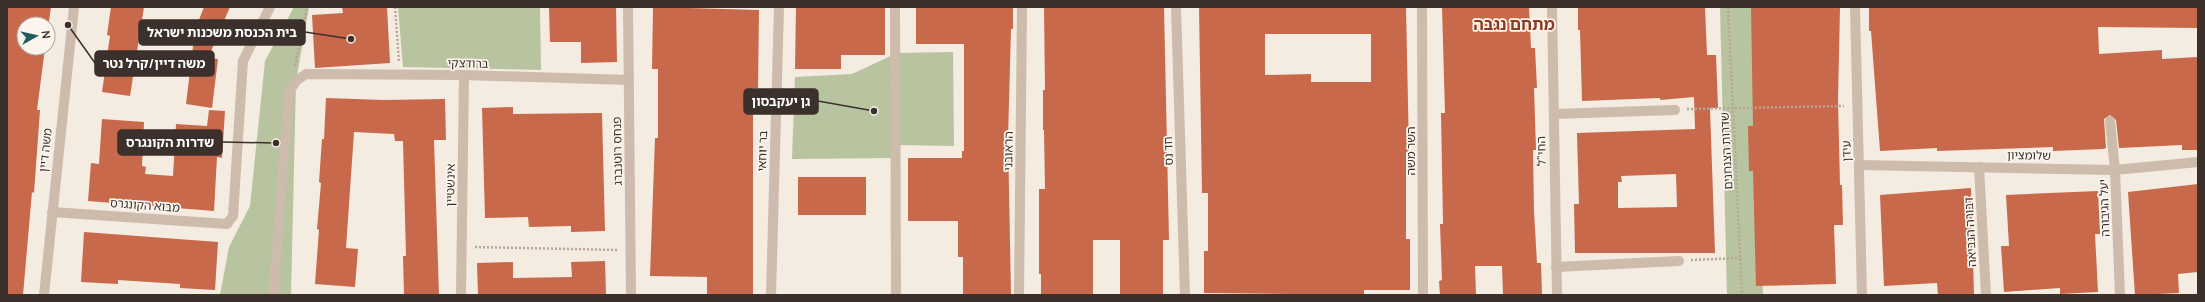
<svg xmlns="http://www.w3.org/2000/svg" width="2205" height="302" viewBox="0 0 2205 302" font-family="Manrope,'Noto Sans Hebrew',sans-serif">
<rect width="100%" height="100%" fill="#f4ebe1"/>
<g fill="#b8c4a0">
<polygon points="294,7 309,7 296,81 291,295 220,295 229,247 250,206 265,61"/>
<polygon points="398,7 540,7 541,70 403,67"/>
<polygon points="1720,7 1754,7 1763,295 1727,295"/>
<polygon points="953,52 954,146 895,145 894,158 792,159 795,77 852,74 897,53"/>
</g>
<g fill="#c8694b" fill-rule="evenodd">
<polygon points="7,7 51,7 48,28 48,24 24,24 24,48 45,48 37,110 40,110 34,193 32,192 23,295 7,295"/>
<polygon points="111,7 144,7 130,96 102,92 110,36 107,35"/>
<polygon points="204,7 230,7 208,58 218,59 212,108 186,104 195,30"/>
<polygon points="342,7 387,7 390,63 315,68 312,15 343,13"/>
<polygon points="549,7 616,7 617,62 581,63 581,42 550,42"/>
<polygon points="653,7 759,10 758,88 753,88 753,295 707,295 707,277 650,276 655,138 658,138 658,69 652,69"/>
<polygon points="796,7 885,7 885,55 841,55 841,69 795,69"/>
<polygon points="916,7 1013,7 1013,29 1011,29 1008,138 1011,295 963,295 963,257 958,257 958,221 908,221 908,158 962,158 962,151 964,151 964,44 916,44"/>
<polygon points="1044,7 1164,7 1169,240 1163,240 1163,295 1120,295 1120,240 1093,240 1093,295 1041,295 1041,274 1039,274 1039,189 1045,189 1044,130 1043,130 1043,90 1045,90"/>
<path d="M1199,7H1406L1409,152H1406V239H1410V290H1364V295L1204,293V251H1208V193H1202ZM1265,34H1371V82H1311V74L1265,75Z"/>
<polygon points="1442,7 1529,7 1531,48 1535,48 1537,88 1534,88 1536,150 1533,150 1534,211 1537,263 1541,263 1542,295 1503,295 1502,266 1475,266 1476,295 1440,295 1439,281 1442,280 1440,224 1443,224 1441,113 1445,113"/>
<path d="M1578,7H1705L1707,55H1716L1718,108H1710L1715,253H1575L1574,204H1579L1577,133L1695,129L1694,97L1660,100V98L1582,101L1580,30H1578ZM1676,174L1677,207L1618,208V182H1622L1621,176Z"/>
<polygon points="1751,7 1840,7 1838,101 1840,185 1842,185 1843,225 1834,225 1836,284 1756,286 1753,171 1749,171 1748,126 1753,126"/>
<polygon points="1869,7 2198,7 2198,28 2098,27 2099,54 2162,50 2162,59 2198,57 2198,150 2182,150 2182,145 2119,148 2116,120 2110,115 2104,119 2106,148 2103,149 2053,151 2053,147 1937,151 1937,148 1880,151 1871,31 1869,31"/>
<polygon points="326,98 384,100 445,99 446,140 434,140 439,295 404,295 403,256 406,256 403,141 395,141 394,134 354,132 346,248 358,249 355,287 315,284 319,230 317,229 321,183 319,182 322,139 324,139"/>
<polygon points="513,107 513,114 602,113 605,231 571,232 571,226 529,227 528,217 485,218 482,108"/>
<polygon points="209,110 225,111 222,158 217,157 214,211 88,201 91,163 99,164 102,119 144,122 142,166 146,167 145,174 173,176 176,124 207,126"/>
<rect x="798" y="177" width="68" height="38"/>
<polygon points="2198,184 2198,272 2178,274 2179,293 2135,295 2128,192"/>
<polygon points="1971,188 1974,294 1938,295 1937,283 1884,286 1880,195"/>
<polygon points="2098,191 2100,234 2095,234 2098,292 2060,294 2060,288 2004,292 2001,246 2009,246 2006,195"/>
<polygon points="84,232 218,242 215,290 180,288 180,284 118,280 118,284 81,282"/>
<polygon points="605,261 606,295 478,295 477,263 513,262 513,278 572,277 571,262"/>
</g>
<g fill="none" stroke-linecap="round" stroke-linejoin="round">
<g stroke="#b9a596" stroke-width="2.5" stroke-dasharray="2 2" stroke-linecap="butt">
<polyline points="395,7 399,62"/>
<polyline points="1728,7 1742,295"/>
<polyline points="295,66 307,7"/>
<polyline points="1687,109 1844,106"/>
<polyline points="475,247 618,250"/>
<polyline points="1691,260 1740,258"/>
</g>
<g stroke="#cdbbac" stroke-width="10">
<polyline points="628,7 631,295"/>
<polyline points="895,7 896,295"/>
<polyline points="1176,7 1185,295"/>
<polyline points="1422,7 1423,295"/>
<polyline points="1552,7 1557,295"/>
<polyline points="1855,7 1862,295"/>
<polyline points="1554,114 1675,110"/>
<polyline points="2110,121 2115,170 2120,295"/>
<polyline points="1859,165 2115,170 2198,162"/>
<polyline points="1979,167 1986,295"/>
<polyline points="52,212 227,224 233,216 243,61 270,7"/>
<polyline points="1556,267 1679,261"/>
<polyline points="44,295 74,7"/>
<polyline points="273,295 289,92 296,81 306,74 464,75 629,80"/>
<polyline points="461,295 464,75"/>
<polyline points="771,295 779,7"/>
<polyline points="1019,295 1022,7"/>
</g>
</g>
<g text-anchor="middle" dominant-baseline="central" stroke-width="3.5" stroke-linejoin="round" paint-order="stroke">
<g font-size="12" fill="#3b302b" stroke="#fbf5ee">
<text transform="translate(468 63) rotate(1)">ברודצקי</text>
<text transform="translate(45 150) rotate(-84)">משה דיין</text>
<text transform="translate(617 151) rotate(-91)">פנחס רוטנברג</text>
<text transform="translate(762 151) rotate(-88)">בר יוחאי</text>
<text transform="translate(1008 151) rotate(-89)">הראובני</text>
<text transform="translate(1168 151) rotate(-92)">חד נס</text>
<text transform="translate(1410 151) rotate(-90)">השר משה</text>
<text transform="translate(1541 151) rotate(-91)">החי"ל</text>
<text transform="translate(1726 151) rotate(-93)">שדרות הצנחנים</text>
<text transform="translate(1846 151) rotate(-91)">עידן</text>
<text transform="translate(2029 155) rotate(1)">שלומציון</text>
<text transform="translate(450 185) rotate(-89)">אינשטיין</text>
<text transform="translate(145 205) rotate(4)">מבוא הקונגרס</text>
<text transform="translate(2104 208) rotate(-92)">יעל הגיבורה</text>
<text transform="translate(1970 232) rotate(-93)">דבורה הנביאה</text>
</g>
<g font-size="16" font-weight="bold" fill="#8c3b22" stroke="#fbf5ee">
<text x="1514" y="24">מתחם נגבה</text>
</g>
</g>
<path fill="none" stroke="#3b302b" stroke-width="1.5" d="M351 39L305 32M68 25L95 63M874 111L818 101M276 143L222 142"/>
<g fill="#3b302b" stroke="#fbf5ee" stroke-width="1.5">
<circle cx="351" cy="39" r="4"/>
<circle cx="68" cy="25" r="4"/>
<circle cx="874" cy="111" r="4"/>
<circle cx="276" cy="143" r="4"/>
</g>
<g fill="#3b302b" stroke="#3b302b" stroke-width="1.5">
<rect x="139" y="20" width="166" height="25" rx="4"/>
<rect x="95" y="51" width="119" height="25" rx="4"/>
<rect x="744" y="89" width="74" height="25" rx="4"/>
<rect x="118" y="130" width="104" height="25" rx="4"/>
</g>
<g font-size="13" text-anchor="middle" font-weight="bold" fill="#fff">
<text x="222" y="37">בית הכנסת משכנות ישראל</text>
<text x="154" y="68">משה דיין/קרל נטר</text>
<text x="781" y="106">גן יעקבסון</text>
<text x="170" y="147">שדרות הקונגרס</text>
</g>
<rect width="2205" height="302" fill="none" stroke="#3b302b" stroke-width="16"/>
<g transform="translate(36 36) rotate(82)"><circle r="19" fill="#fbf5ee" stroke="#aea6a0"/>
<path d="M0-3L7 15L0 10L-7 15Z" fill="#1f5a5e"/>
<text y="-6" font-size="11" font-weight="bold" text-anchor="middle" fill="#3b302b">N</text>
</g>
</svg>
